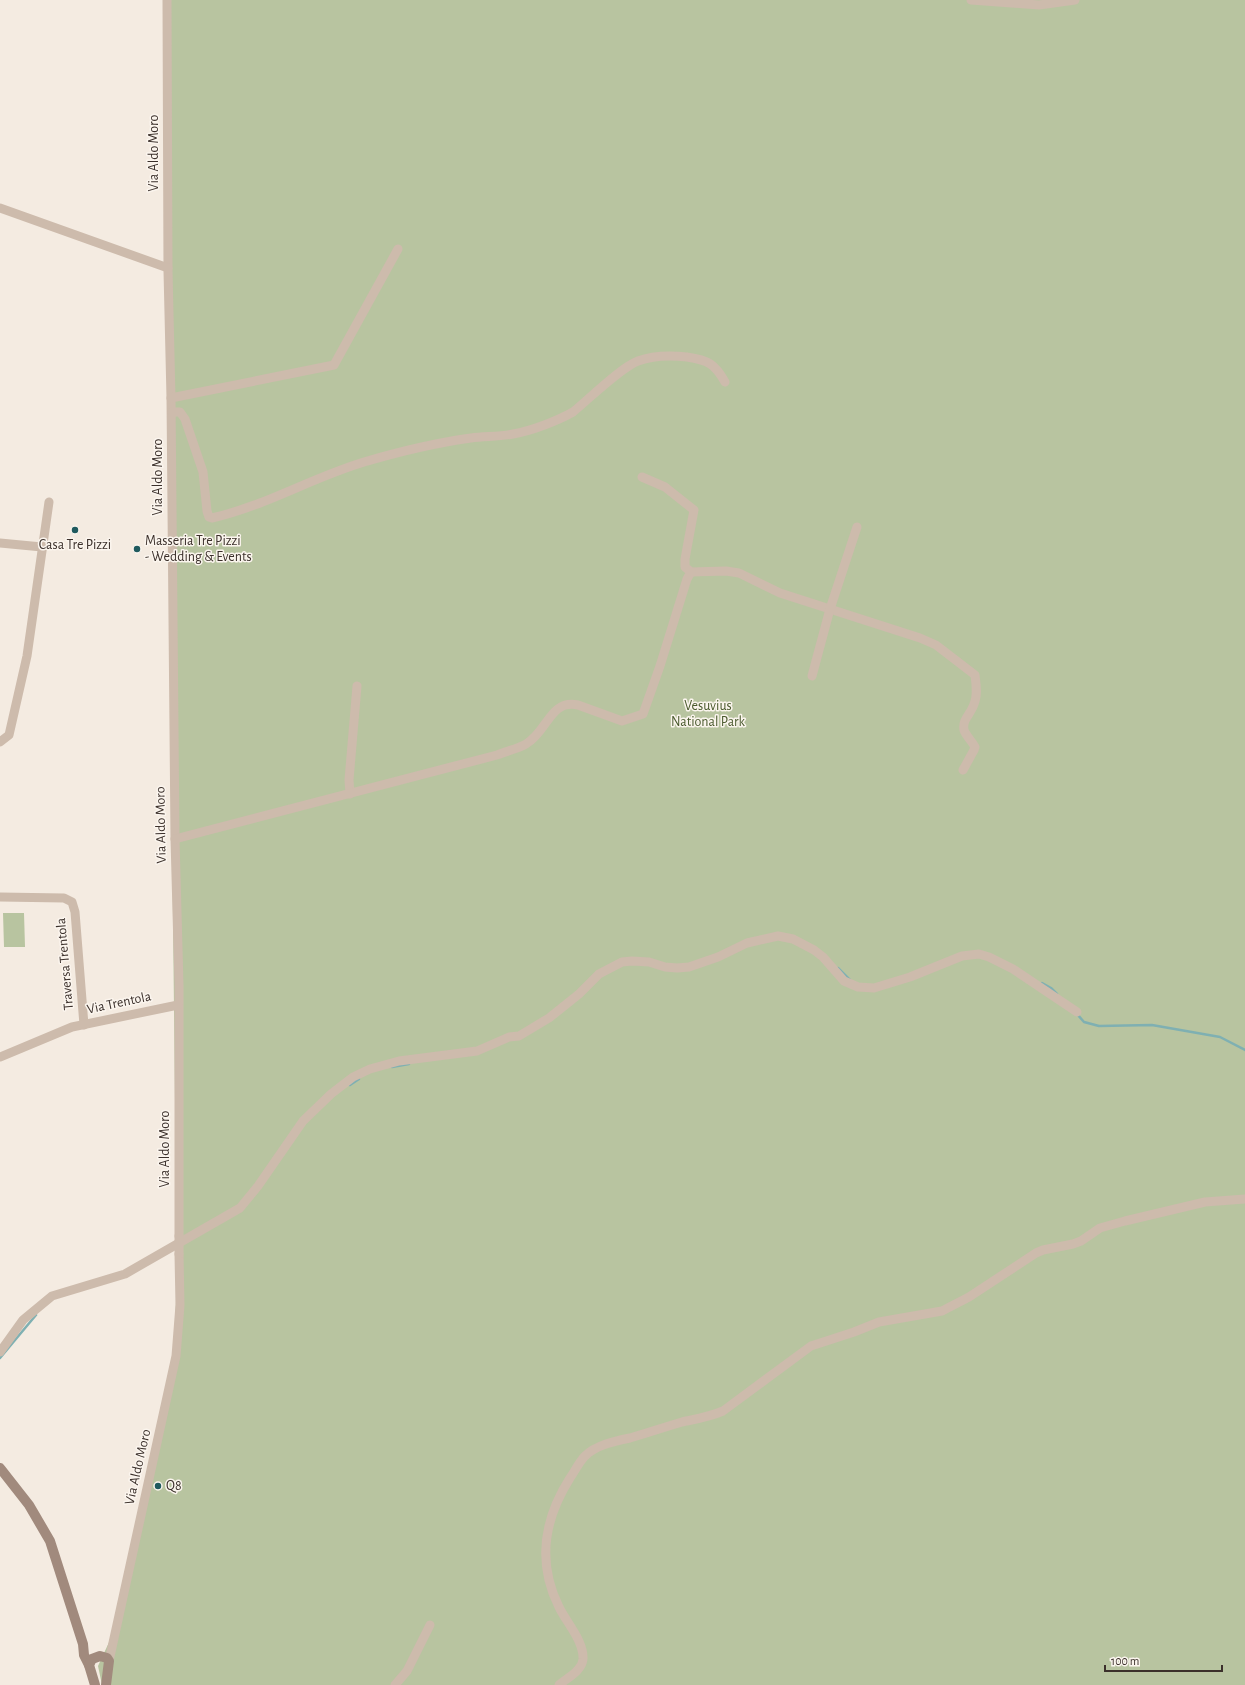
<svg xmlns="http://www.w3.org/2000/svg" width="1245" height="1685" viewBox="0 0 1245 1685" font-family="'Alegreya Sans',sans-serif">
<rect width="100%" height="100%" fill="#f4ebe1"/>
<g fill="#b8c4a0">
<polygon points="163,0 1245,0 1245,1685 102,1685 98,1666 111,1638 173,1359 177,1283"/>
<polygon points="3,913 24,913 25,947 4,947"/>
</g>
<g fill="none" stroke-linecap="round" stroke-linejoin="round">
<g stroke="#7fb0b2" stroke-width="2.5">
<polyline points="838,968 850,980"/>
<polyline points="1042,983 1051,988 1057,994"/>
<polyline points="1077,1014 1084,1022 1099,1026 1152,1025 1220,1037 1245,1050"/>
<polyline points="392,1067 409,1064"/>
<polyline points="350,1085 359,1079"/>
<polyline points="0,1358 36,1315"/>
</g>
<g stroke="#cdbbac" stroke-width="9">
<polyline points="167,0 168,271 171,398 175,839 179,985 179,1236"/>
<polyline points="971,0 1039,5 1075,0"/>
<polyline points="0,208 168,268"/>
<polyline points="171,398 334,365 398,249"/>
<path d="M172,412H180L185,419L203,472L207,511L209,517L212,518C265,506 311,478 364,462C398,452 435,443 471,438C485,436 499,437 513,434C531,431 557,421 573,412C589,399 620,368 638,361C654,355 670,355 687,357C708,360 715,364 725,382"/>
<polyline points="0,543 42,547"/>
<path d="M691,572L726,571L739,573L780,593L920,638L936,645L975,675C976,684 978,695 974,704C971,714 962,719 964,730C966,736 972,741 975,747L974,750L963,770"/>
<polyline points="812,676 830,609 857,527"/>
<polyline points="0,742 9,735 27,656 49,502"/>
<polyline points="350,794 349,780 357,686"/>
<path d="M175,839L497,755C506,751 518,749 526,744C548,731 550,699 578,705L622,721L643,714L660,666L687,579L691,572L685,567V559L694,510L665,487L642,477"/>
<polyline points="0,897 64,898 72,902 75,912 84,1025"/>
<polyline points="0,1057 72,1027 178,1005"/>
<polyline points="0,1352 23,1320 52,1296 125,1274 240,1208 258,1186 303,1121 331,1094 353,1077 370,1069 399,1061 477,1051 509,1037 519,1036 549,1018 579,994 599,974 622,962 632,961 649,962 665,967 677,968 689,967 718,957 747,943 778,936 793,939 814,950 823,957 844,981 858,987 874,988 910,977 962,956 979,954 989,957 1013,969 1077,1012"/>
<polyline points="109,1661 176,1356 180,1305 179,1254"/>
<polyline points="395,1685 407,1671 430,1625"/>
<path d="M559,1685C567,1678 582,1671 583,1659C584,1641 566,1622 559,1607C537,1563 544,1519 570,1478C575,1471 579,1462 585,1456C596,1445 615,1441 630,1438C647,1433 665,1427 682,1422C696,1419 709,1417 723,1411L811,1346L854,1332L879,1322L942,1311L969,1297L1036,1253L1043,1250L1073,1244L1081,1241L1100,1228L1125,1221L1205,1202L1245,1199"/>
</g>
<g stroke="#a18a7d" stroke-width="10">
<polyline points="0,1468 29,1505 50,1541 83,1644 84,1655 89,1665"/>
<polyline points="95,1685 89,1665 92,1659 100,1656 107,1658 109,1661 106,1685"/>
</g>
<polyline stroke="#cdbbac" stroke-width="9" points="179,1236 179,1254"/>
</g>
<g fill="#1f5a5e" stroke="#fbf5ee" stroke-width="1.5">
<circle cx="75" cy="530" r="4"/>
<circle cx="137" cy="549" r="4"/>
<circle cx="158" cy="1486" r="4"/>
</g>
<g text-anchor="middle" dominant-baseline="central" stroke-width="3" stroke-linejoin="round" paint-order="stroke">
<g font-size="14" fill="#3b302b" stroke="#fbf5ee">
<text transform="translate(154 153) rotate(-90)">Via Aldo Moro</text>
<text transform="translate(158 477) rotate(-90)">Via Aldo Moro</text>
<text transform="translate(161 825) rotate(-91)">Via Aldo Moro</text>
<text transform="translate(65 964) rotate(-95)">Traversa Trentola</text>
<text transform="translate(119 1003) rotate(-12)">Via Trentola</text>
<text transform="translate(165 1149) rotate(-90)">Via Aldo Moro</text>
<text transform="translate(138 1467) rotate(-77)">Via Aldo Moro</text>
</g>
<g font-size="14" fill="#3b302b" stroke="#fbf5ee" text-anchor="start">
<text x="145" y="541">Masseria Tre Pizzi<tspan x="145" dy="16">- Wedding &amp; Events</tspan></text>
<text x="75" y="545" text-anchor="middle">Casa Tre Pizzi</text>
<text x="166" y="1486">Q8</text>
</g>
<g font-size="14" fill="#4a5a2e" stroke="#fbf5ee">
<text x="708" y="706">Vesuvius<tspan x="708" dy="16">National Park</tspan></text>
</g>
</g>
<path d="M1105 1665v6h117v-6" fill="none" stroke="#3b302b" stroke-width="2"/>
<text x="1111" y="1665" font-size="12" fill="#3b302b" stroke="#fbf5ee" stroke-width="3" paint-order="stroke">100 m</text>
</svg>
